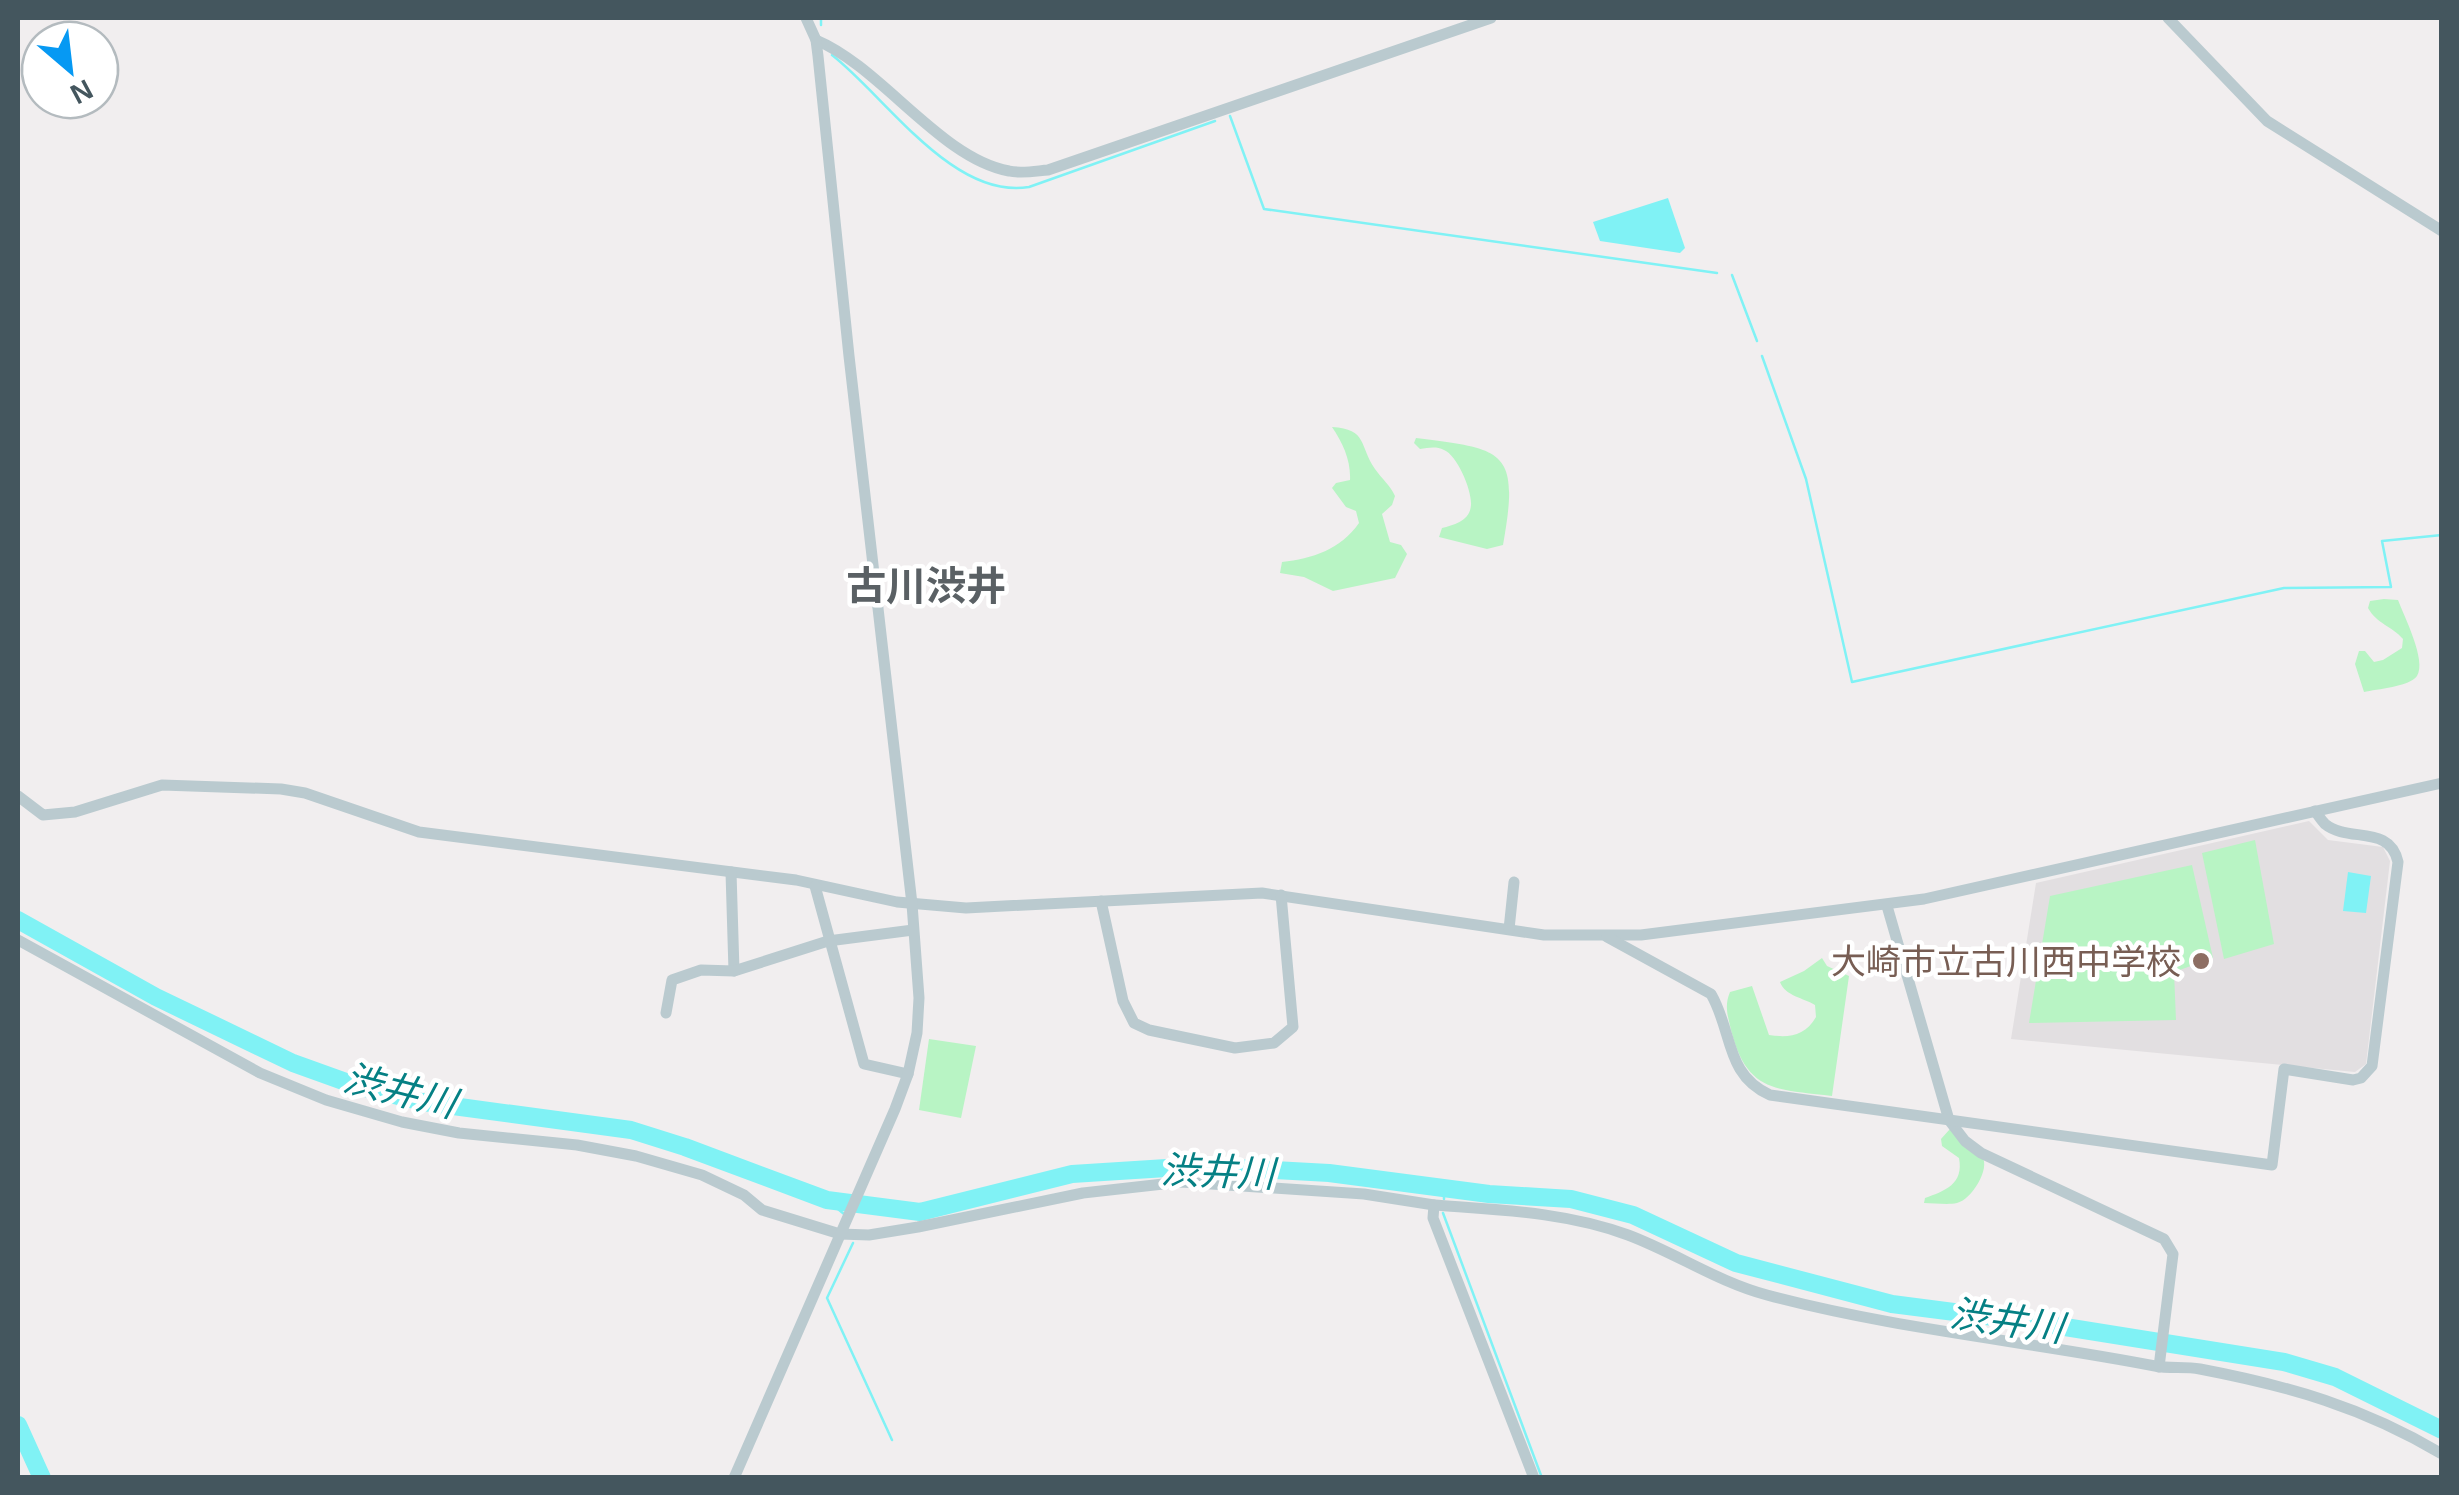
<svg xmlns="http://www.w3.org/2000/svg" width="2459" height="1495" viewBox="0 0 2459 1495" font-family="Arial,'Noto Sans JP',sans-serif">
<rect width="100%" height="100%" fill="#f1eeef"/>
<polygon fill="#e2dfe1" points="2309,821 2328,840 2383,847 2390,861 2366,1064 2355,1072 2011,1039 2036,883"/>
<g fill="#b8f4c4">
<path d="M1332,427C1368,429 1359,446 1375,469C1382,479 1390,485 1395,496L1392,505L1382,514L1390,542L1401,545L1407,554L1395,578L1333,591L1304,577L1280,573L1282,562C1312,559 1341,549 1359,523L1356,511L1346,507L1332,488L1336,483L1350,480C1351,461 1343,443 1332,427Z"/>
<path d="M1416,438C1505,449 1520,450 1503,545L1487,549L1439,537L1442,528C1454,525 1470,521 1471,505C1472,490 1457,455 1444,450C1436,446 1428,448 1420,449L1414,443Z"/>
<path d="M2384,599L2398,600C2404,616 2427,661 2417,676C2409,687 2377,689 2364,692L2355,664L2359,651H2365L2374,662L2383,660L2402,648L2403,639C2392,626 2377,624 2368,608L2370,601Z"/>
<polygon points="2255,840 2274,944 2224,959 2202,853"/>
<polygon points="2192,865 2213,958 2174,972 2176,1020 2029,1023 2050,896"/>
<path d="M1822,958L1827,966L1849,976L1832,1096C1776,1089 1747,1093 1731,1030C1728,1016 1724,1006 1730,992L1752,986L1769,1035C1789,1038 1805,1036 1816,1017L1815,1005C1804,998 1785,996 1780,982L1804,971Z"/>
<polygon points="929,1039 976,1046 961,1118 919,1110"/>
<path d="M1950,1129C1960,1137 1974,1146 1982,1156C1991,1169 1971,1200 1957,1203C1948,1205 1934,1203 1924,1203L1925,1198C1945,1191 1964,1184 1959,1158L1942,1146L1941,1139Z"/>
</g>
<g fill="#80f2f5">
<polygon points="1668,198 1685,248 1680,253 1600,241 1593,222"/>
<polygon points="2348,872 2371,876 2366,913 2343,911"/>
</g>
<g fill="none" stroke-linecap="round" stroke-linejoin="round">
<g stroke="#80f2f5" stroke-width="2.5">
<polyline points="821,18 821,25"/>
<path d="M832,55C885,96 953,200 1029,187L1215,121"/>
<polyline points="1230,116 1264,209 1717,273"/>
<polyline points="1732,275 1757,341"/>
<polyline points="1762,356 1806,479 1852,682 2284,588 2391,587 2382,541 2442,535"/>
<polyline points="1444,1199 1444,1188"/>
<polyline points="827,1200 844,1214"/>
<polyline points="1443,1213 1542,1478"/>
<polyline points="853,1243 827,1298 892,1440"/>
</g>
<g stroke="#80f2f5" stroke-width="18">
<polyline points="18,920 156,997 293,1063 357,1086 423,1102 631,1130 685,1147 827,1200 920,1212 1072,1174 1198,1166 1329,1173 1489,1194 1571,1199 1633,1215 1736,1263 1892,1304 2040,1323 2284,1362 2335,1377 2442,1430"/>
<polyline points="18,1425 42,1478"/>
</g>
<g stroke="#bacacf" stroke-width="11">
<polyline points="2168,18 2267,121 2442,231"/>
<path d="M816,40C881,67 941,159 1009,171C1021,174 1036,171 1048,170L1491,18"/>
<polyline points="18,796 43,815 75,812 162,785 281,789 305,793 419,832 796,880 897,902 966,908 1262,893 1544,935 1641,935 1924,899 2442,783"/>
<polyline points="731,872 734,971"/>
<polyline points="815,886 864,1064 908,1074"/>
<polyline points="1101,901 1123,1001 1134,1023 1149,1030 1235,1048 1274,1043 1293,1027 1281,895"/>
<polyline points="1887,906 1949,1120 1965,1141 1981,1153 2164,1239 2173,1254 2159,1367"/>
<polyline points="1509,929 1514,882"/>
<path d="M1607,937L1711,994C1733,1032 1725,1075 1770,1095L2272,1165L2284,1069L2353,1080L2361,1078L2372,1066L2398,862C2390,824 2348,843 2325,824C2321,820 2318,815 2315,811"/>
<polyline points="18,940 260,1073 326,1100 402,1122 459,1133 577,1145 636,1156 702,1175 744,1195 762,1210 840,1234 869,1235 918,1227 1083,1193 1181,1182 1364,1194 1434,1205 1433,1218 1534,1478"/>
<polyline points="666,1013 672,980 701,970 734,971 828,941 913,930"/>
<path d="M1434,1205C1500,1210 1566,1212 1628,1235C1676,1253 1718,1282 1767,1295C1894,1329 2026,1341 2155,1366C2170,1369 2185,1366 2200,1369C2289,1386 2363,1407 2442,1454"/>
<polyline points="734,1478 895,1109 908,1074 917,1033 919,998 912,904 849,356 818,56 816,40 806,18"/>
</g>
</g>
<circle fill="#8d6e63" stroke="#fff" stroke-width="4" cx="2201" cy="961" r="10"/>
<g text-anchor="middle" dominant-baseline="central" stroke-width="9" stroke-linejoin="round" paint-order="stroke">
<g font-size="35" fill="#785e54" stroke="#fff" text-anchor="end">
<text x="2181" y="961">大崎市立古川西中学校</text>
</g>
<g font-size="38" font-style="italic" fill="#058084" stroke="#fff">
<text transform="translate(400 1091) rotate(14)">渋井川</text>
<text transform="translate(1218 1172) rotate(2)">渋井川</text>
<text transform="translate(2007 1321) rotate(8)">渋井川</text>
</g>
<g font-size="40" font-weight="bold" fill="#5a6064" stroke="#fff">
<text x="926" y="586">古川渋井</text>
</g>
</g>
<rect width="2459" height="1495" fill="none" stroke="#44565e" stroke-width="40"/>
<g transform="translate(70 70) rotate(152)"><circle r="48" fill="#ffffff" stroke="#b4bbbf" stroke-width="2.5"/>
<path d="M0-8L18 38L0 25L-18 38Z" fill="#0699f3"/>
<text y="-15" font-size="28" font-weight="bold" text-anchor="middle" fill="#44565e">N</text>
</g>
</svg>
